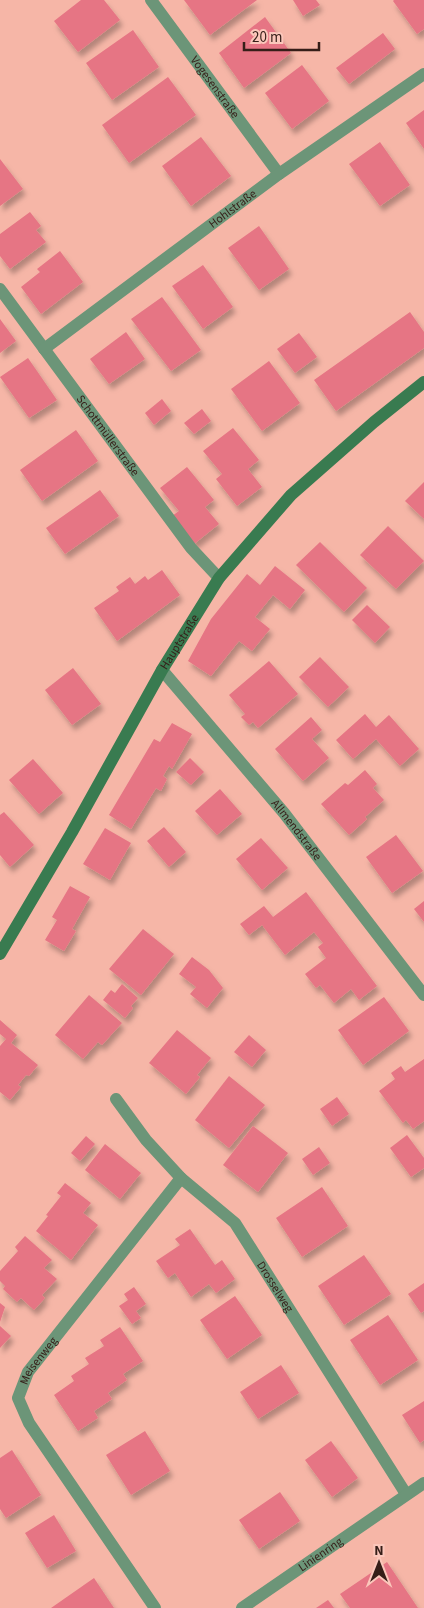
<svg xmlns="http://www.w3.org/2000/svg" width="424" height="1608" viewBox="0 0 424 1608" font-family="'Source Sans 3',sans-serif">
<defs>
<filter id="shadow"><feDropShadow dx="3" dy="5.5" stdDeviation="2.5" flood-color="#0004"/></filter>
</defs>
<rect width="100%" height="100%" fill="#f6b6a7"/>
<g fill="#e67584" filter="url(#shadow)">
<polygon points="81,0 104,0 120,20 78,52 54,21"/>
<polygon points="184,0 257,0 210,35"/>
<polygon points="293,0 316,0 320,5 303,16"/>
<polygon points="394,0 424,0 424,29 417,34 393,1"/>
<polygon points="265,17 291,53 244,88 219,53"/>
<polygon points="133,30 159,67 112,100 86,63"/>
<polygon points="383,33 395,49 349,84 336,68"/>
<polygon points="302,65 329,101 292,129 265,93"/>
<polygon points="168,77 196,115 129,163 102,125"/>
<polygon points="424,110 424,149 406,123"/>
<polygon points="201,137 231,176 191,206 162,166"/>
<polygon points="380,142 410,185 380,206 349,164"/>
<polygon points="0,159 23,189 0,206"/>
<polygon points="30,212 41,226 36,230 46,242 10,269 0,256 0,234"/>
<polygon points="259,226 289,269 259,290 228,248"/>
<polygon points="60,251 83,282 41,314 21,287 40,272 37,269"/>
<polygon points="203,265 233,307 203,329 172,286"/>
<polygon points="162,297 201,350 171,371 131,319"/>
<polygon points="410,312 424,332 424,348 336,411 314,380"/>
<polygon points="0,319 16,341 0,353"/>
<polygon points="126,332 145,359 109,384 90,359"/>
<polygon points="299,333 317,357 295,373 277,349"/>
<polygon points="28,358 57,400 29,418 0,377"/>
<polygon points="269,361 300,403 262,431 231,389"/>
<polygon points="162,399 171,411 154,425 145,413"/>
<polygon points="202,409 211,421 194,434 184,423"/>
<polygon points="233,428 259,460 248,469 262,487 237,506 216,479 222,474 203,451"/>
<polygon points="76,430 98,461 42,501 20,470"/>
<polygon points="187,467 214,500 205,507 219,524 194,544 172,516 179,511 160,488"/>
<polygon points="424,482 424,519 405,501"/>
<polygon points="100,490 119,516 65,554 46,528"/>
<polygon points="388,526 424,561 396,589 360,555"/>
<polygon points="320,542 367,588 344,612 296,565"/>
<polygon points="275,566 305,590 290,609 273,595 255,617 270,629 252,651 239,641 211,676 188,661 211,619 247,574 260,585"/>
<polygon points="162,570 180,595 117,641 94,608 119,591 116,587 130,577 135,584 145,576 148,580"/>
<polygon points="367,605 390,627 375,643 352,620"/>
<polygon points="320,657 349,687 328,707 299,677"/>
<polygon points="269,661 298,694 258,728 253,722 249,725 241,717 245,714 229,695"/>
<polygon points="73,668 101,704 72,725 45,690"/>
<polygon points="365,714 376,727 389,715 419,749 400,766 376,739 353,759 336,740"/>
<polygon points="311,717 322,730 312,739 329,758 303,781 275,749"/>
<polygon points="172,723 192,734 172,769 169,766 163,776 167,779 161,791 156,788 131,829 109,815 154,739 160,742"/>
<polygon points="190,758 204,772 191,785 176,772"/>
<polygon points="33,759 63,793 39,814 9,780"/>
<polygon points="365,770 377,784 373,788 384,800 365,817 367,819 349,835 321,804 345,783 348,785"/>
<polygon points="220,789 242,814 217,835 195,811"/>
<polygon points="4,812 34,845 10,867 0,855 0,815"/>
<polygon points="164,827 186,852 169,867 147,841"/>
<polygon points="105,828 131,843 110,880 83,864"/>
<polygon points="396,835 423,871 392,893 366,857"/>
<polygon points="261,838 288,868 262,890 236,859"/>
<polygon points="70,886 90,897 72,929 76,931 64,951 45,940 57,920 52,917"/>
<polygon points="306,892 377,986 359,1000 351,989 334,1003 320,985 316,988 305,974 326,958 318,947 323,943 314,932 285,955 262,925 249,935 240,924 264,906 273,917"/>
<polygon points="424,901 424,922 414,909"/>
<polygon points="143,929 174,954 141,995 109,969"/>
<polygon points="192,957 209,970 223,988 207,1008 190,994 196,987 179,974"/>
<polygon points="122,984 138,998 131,1006 133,1008 125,1018 103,1000 111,990 115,993"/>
<polygon points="89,995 122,1023 102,1045 98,1042 83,1059 55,1035"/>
<polygon points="384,997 409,1031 363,1065 338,1030"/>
<polygon points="0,1020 17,1035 11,1043 38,1065 29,1076 26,1075 18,1085 21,1087 10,1100 0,1092 0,1046 6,1039 0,1034"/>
<polygon points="177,1030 211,1058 197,1075 200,1077 186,1094 149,1063"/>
<polygon points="249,1035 266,1050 252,1067 234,1052"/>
<polygon points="424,1059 424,1121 413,1129 406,1120 403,1123 379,1091 395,1079 391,1073 401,1066 405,1072"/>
<polygon points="229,1076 265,1105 229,1148 195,1120"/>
<polygon points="337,1097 349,1114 332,1126 320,1109"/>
<polygon points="253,1126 288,1153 258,1192 223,1165"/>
<polygon points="407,1135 424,1158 424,1168 411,1177 390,1148"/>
<polygon points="86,1136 95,1144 80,1161 71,1153"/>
<polygon points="105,1144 141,1173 120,1199 85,1170"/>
<polygon points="319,1147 330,1163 313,1175 302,1159"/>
<polygon points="65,1183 91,1203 83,1213 98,1225 71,1260 36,1231 48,1216 46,1215 61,1196 57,1193"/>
<polygon points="322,1187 348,1226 302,1257 276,1218"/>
<polygon points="190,1229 215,1265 222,1260 235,1279 216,1293 209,1284 191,1297 175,1273 168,1278 156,1261 180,1245 175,1239"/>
<polygon points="25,1236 52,1260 44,1268 57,1279 42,1295 45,1298 34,1310 21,1298 17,1302 3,1289 5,1286 0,1281 0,1271 18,1251 15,1247"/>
<polygon points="364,1255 391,1294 344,1325 318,1286"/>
<polygon points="424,1283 424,1311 421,1313 408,1294"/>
<polygon points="134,1287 146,1304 136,1311 141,1318 132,1324 119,1306 128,1300 124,1294"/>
<polygon points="235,1296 262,1335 227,1359 200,1320"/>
<polygon points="0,1303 5,1307 0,1322"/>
<polygon points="388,1315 418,1360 380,1385 350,1340"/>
<polygon points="0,1326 11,1336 0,1348"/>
<polygon points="120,1327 143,1361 123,1374 127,1380 108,1393 112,1399 94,1411 98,1418 78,1431 54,1395 74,1381 71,1376 89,1364 85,1358 104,1346 100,1340"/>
<polygon points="281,1365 299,1393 258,1419 240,1392"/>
<polygon points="424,1401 424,1440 420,1443 402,1415"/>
<polygon points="145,1431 170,1471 131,1495 106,1455"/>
<polygon points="331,1441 358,1478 332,1497 305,1460"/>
<polygon points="12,1450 41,1495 6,1518 0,1509 0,1458"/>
<polygon points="280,1492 300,1521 259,1549 239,1520"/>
<polygon points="54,1515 76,1551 47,1568 25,1533"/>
<polygon points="387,1562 418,1608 350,1608 340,1594"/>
<polygon points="94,1578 114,1608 51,1608"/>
<polygon points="328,1600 334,1608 316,1608"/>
</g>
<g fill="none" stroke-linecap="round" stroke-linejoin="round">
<g stroke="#6c9578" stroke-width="12">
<path id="s1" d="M151,0L279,174"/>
<path id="s2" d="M0,289L191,548L219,578"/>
<path id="s3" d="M44,349L279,174L424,74"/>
<path id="s4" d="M162,670L284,813L424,995"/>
<path id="s5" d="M116,1099L146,1140L181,1178L235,1223L406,1494"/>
<path id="s6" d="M155,1608L29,1423L18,1398L28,1372L181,1178"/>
<path id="s7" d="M242,1608L424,1483"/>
</g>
<path stroke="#397b50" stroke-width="12" id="s8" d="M0,954L72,832L162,670L219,578L291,495L374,422L424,382"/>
</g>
<g text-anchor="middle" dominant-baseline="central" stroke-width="4" stroke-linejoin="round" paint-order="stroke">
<g font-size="12" fill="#361e18" stroke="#fbc7bb">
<text stroke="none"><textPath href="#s1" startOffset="108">Vogesenstraße</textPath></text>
<text stroke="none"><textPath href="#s3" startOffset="235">Hohlstraße</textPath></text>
<text stroke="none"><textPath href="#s2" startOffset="182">Schottmüllerstraße</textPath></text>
<text stroke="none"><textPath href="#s8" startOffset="360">Hauptstraße</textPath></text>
<text stroke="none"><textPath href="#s4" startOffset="209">Allmendstraße</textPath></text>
<text stroke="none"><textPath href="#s5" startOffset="248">Drosselweg</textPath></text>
<text stroke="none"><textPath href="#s6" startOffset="294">Meisenweg</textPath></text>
<text stroke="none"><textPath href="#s7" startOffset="95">Linienring</textPath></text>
</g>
</g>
<g transform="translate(379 1563)" stroke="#fbc7bb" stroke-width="4" paint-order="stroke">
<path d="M0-4L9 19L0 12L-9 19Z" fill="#361e18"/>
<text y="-8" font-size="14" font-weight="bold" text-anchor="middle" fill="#361e18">N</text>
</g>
<path d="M244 42v8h75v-8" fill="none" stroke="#361e18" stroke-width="2.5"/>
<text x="252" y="42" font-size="15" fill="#361e18" stroke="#fbc7bb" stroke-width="4" paint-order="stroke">20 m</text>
</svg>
